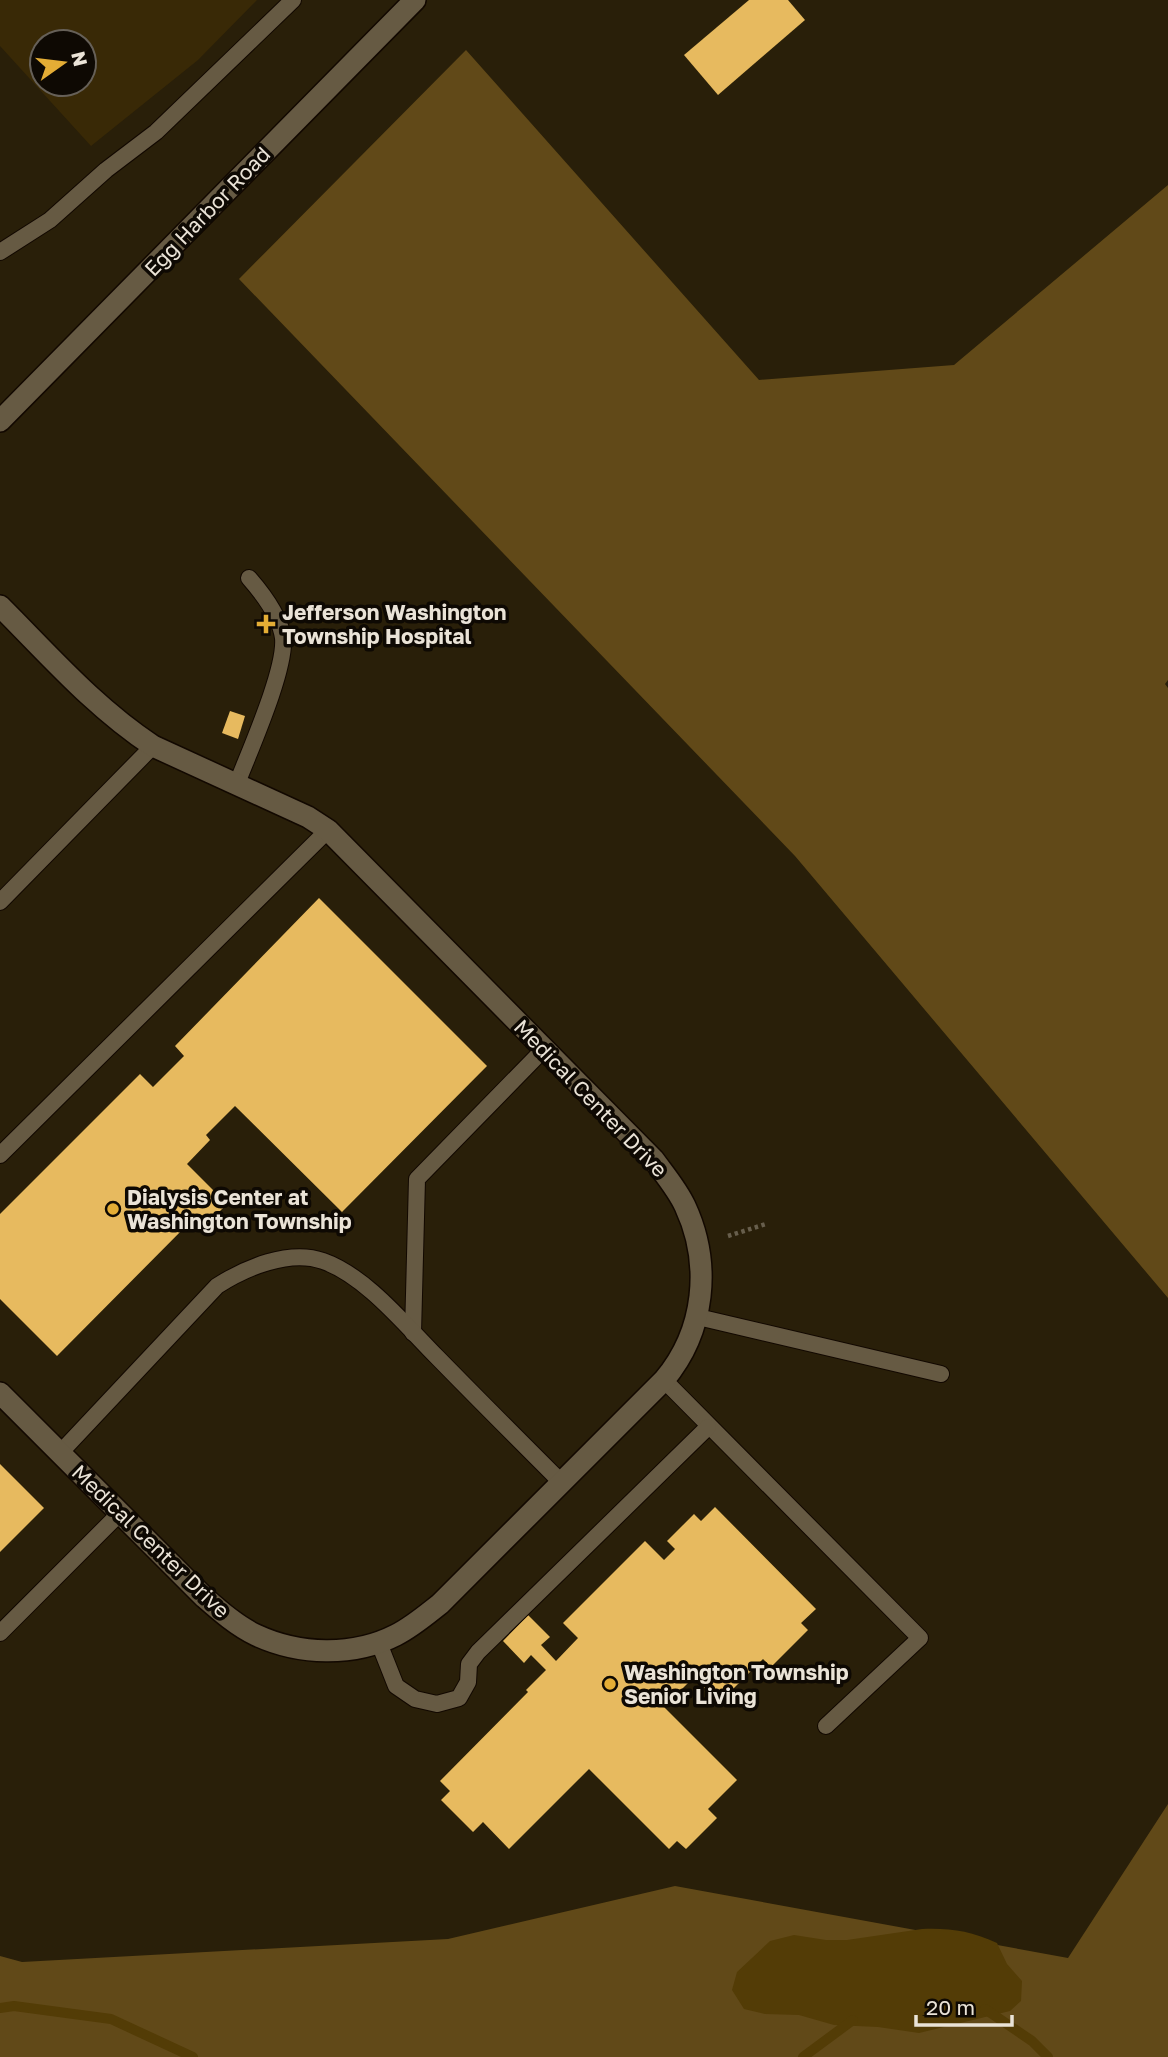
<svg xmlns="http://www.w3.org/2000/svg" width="1168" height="2057" viewBox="0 0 1168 2057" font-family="'Golos Text',sans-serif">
<rect width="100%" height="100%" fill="#291f09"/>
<path fill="#392906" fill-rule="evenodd" d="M0,0H257L198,60L91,146L0,46ZM42,42H84V84H42Z"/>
<g fill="#614918">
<polygon points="466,50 759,380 954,365 1168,185 1168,680 1165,684 1168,688 1168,1298 795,856 239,279"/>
<polygon points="1168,1804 1168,2057 0,2057 0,1956 22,1962 448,1939 675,1886 1068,1958"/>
</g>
<path fill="#533c06" d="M922,1929C951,1928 970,1931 997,1943L1007,1964L1022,1981L1021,2001L1010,2011L919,2033L878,2027L834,2025L799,2015L765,2014L744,2009L732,1990L737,1972L770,1941L794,1935L826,1940H847Z"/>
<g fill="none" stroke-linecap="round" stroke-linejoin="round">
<g stroke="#533c06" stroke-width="10">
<polyline points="0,2008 14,2006 111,2019 193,2057"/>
<polyline points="985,2009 1032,2041 1048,2057"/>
<polyline points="803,2057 853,2020"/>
</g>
</g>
<g fill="#e7ba5f">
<polygon points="749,0 788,0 805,20 718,95 684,55"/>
<polygon points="230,711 245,716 238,739 222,733"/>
<polygon points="319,898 487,1066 342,1212 235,1106 206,1135 210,1140 187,1164 227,1204 201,1230 192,1220 57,1356 0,1299 0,1214 140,1074 153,1087 184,1056 175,1046"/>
<polygon points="0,1464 44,1508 0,1552"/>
<polygon points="715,1507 816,1609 801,1623 808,1630 771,1667 763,1659 719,1703 694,1677 664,1707 737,1780 708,1809 717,1818 686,1849 677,1841 669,1849 589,1769 509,1849 483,1822 473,1832 441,1800 450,1791 440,1781 528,1692 526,1690 546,1670 531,1655 524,1663 503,1641 528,1615 550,1637 541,1645 556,1661 578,1638 563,1623 645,1541 664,1560 675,1549 667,1541 694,1514 701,1521"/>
</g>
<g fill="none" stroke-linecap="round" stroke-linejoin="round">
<defs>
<g id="lane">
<polyline points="0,252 50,220 106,170 156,132 293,0"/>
<path d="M236,786C249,752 286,670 283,638C280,616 263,594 249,578"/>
<polyline points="0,902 153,746"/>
<polyline points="0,1155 328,830"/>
<polyline points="698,1317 941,1374"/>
<polyline points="413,1333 417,1179 545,1048"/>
<polyline points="664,1380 920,1638 826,1726"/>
<path d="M60,1453L217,1286C245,1268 289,1249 323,1261C366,1276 406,1326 437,1357C478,1399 520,1441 561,1482"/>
<polyline points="0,1633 119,1514"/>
<polyline points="379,1643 396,1686 415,1699 437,1704 459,1698 468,1682 469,1664 478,1652 708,1427"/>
</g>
<path id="street" d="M0,606C50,656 94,707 153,746L308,817L328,830L654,1160C665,1175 677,1189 685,1206C712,1264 705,1331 664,1380L440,1604C426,1615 412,1627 396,1635C353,1657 299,1655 256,1635C237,1626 220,1611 204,1597L0,1393"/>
<polyline id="secondary" points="0,421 415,0"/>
</defs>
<use href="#lane" stroke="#120800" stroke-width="18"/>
<use href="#street" stroke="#120800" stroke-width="24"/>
<use href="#secondary" stroke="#120800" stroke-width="24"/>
<polyline stroke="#675e4c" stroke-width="4.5" stroke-dasharray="3.5 3.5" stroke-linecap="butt" points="728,1236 766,1224"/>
<use href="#lane" stroke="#665a43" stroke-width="16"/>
<use href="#street" stroke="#665a43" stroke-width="21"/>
<use href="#secondary" stroke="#665a43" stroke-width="21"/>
</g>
<g fill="#e4ad35" stroke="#0e0903" stroke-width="2.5">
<path d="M262.5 613.5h7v7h7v7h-7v7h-7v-7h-7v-7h7z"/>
<circle cx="113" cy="1209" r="7"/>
<circle cx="610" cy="1684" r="7"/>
</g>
<g text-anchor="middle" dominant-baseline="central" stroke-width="7" stroke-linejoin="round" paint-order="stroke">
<g font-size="21" fill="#eae3d7" stroke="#0e0903">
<text transform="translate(207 211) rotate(-46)">Egg Harbor Road</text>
<text transform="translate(591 1098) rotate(46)">Medical Center Drive</text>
<text transform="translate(151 1541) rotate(44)">Medical Center Drive</text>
</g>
<g font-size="21" font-weight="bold" fill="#eae3d7" stroke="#0e0903" text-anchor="start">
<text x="282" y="612">Jefferson Washington<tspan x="282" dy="24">Township Hospital</tspan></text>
<text x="127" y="1197">Dialysis Center at<tspan x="127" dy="24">Washington Township</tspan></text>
<text x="624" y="1672">Washington Township<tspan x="624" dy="24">Senior Living</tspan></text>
</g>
</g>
<g transform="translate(63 63) rotate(76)"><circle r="33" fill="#0e0903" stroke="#666058" stroke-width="2"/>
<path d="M0-5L12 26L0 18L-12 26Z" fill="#e4ad35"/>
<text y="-10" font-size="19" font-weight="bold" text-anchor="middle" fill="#eae3d7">N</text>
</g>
<path d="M916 2015v10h96v-10" fill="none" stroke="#eae3d7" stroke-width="3.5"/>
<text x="926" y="2015" font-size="21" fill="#eae3d7" stroke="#0e0903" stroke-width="5" paint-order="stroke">20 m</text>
</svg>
